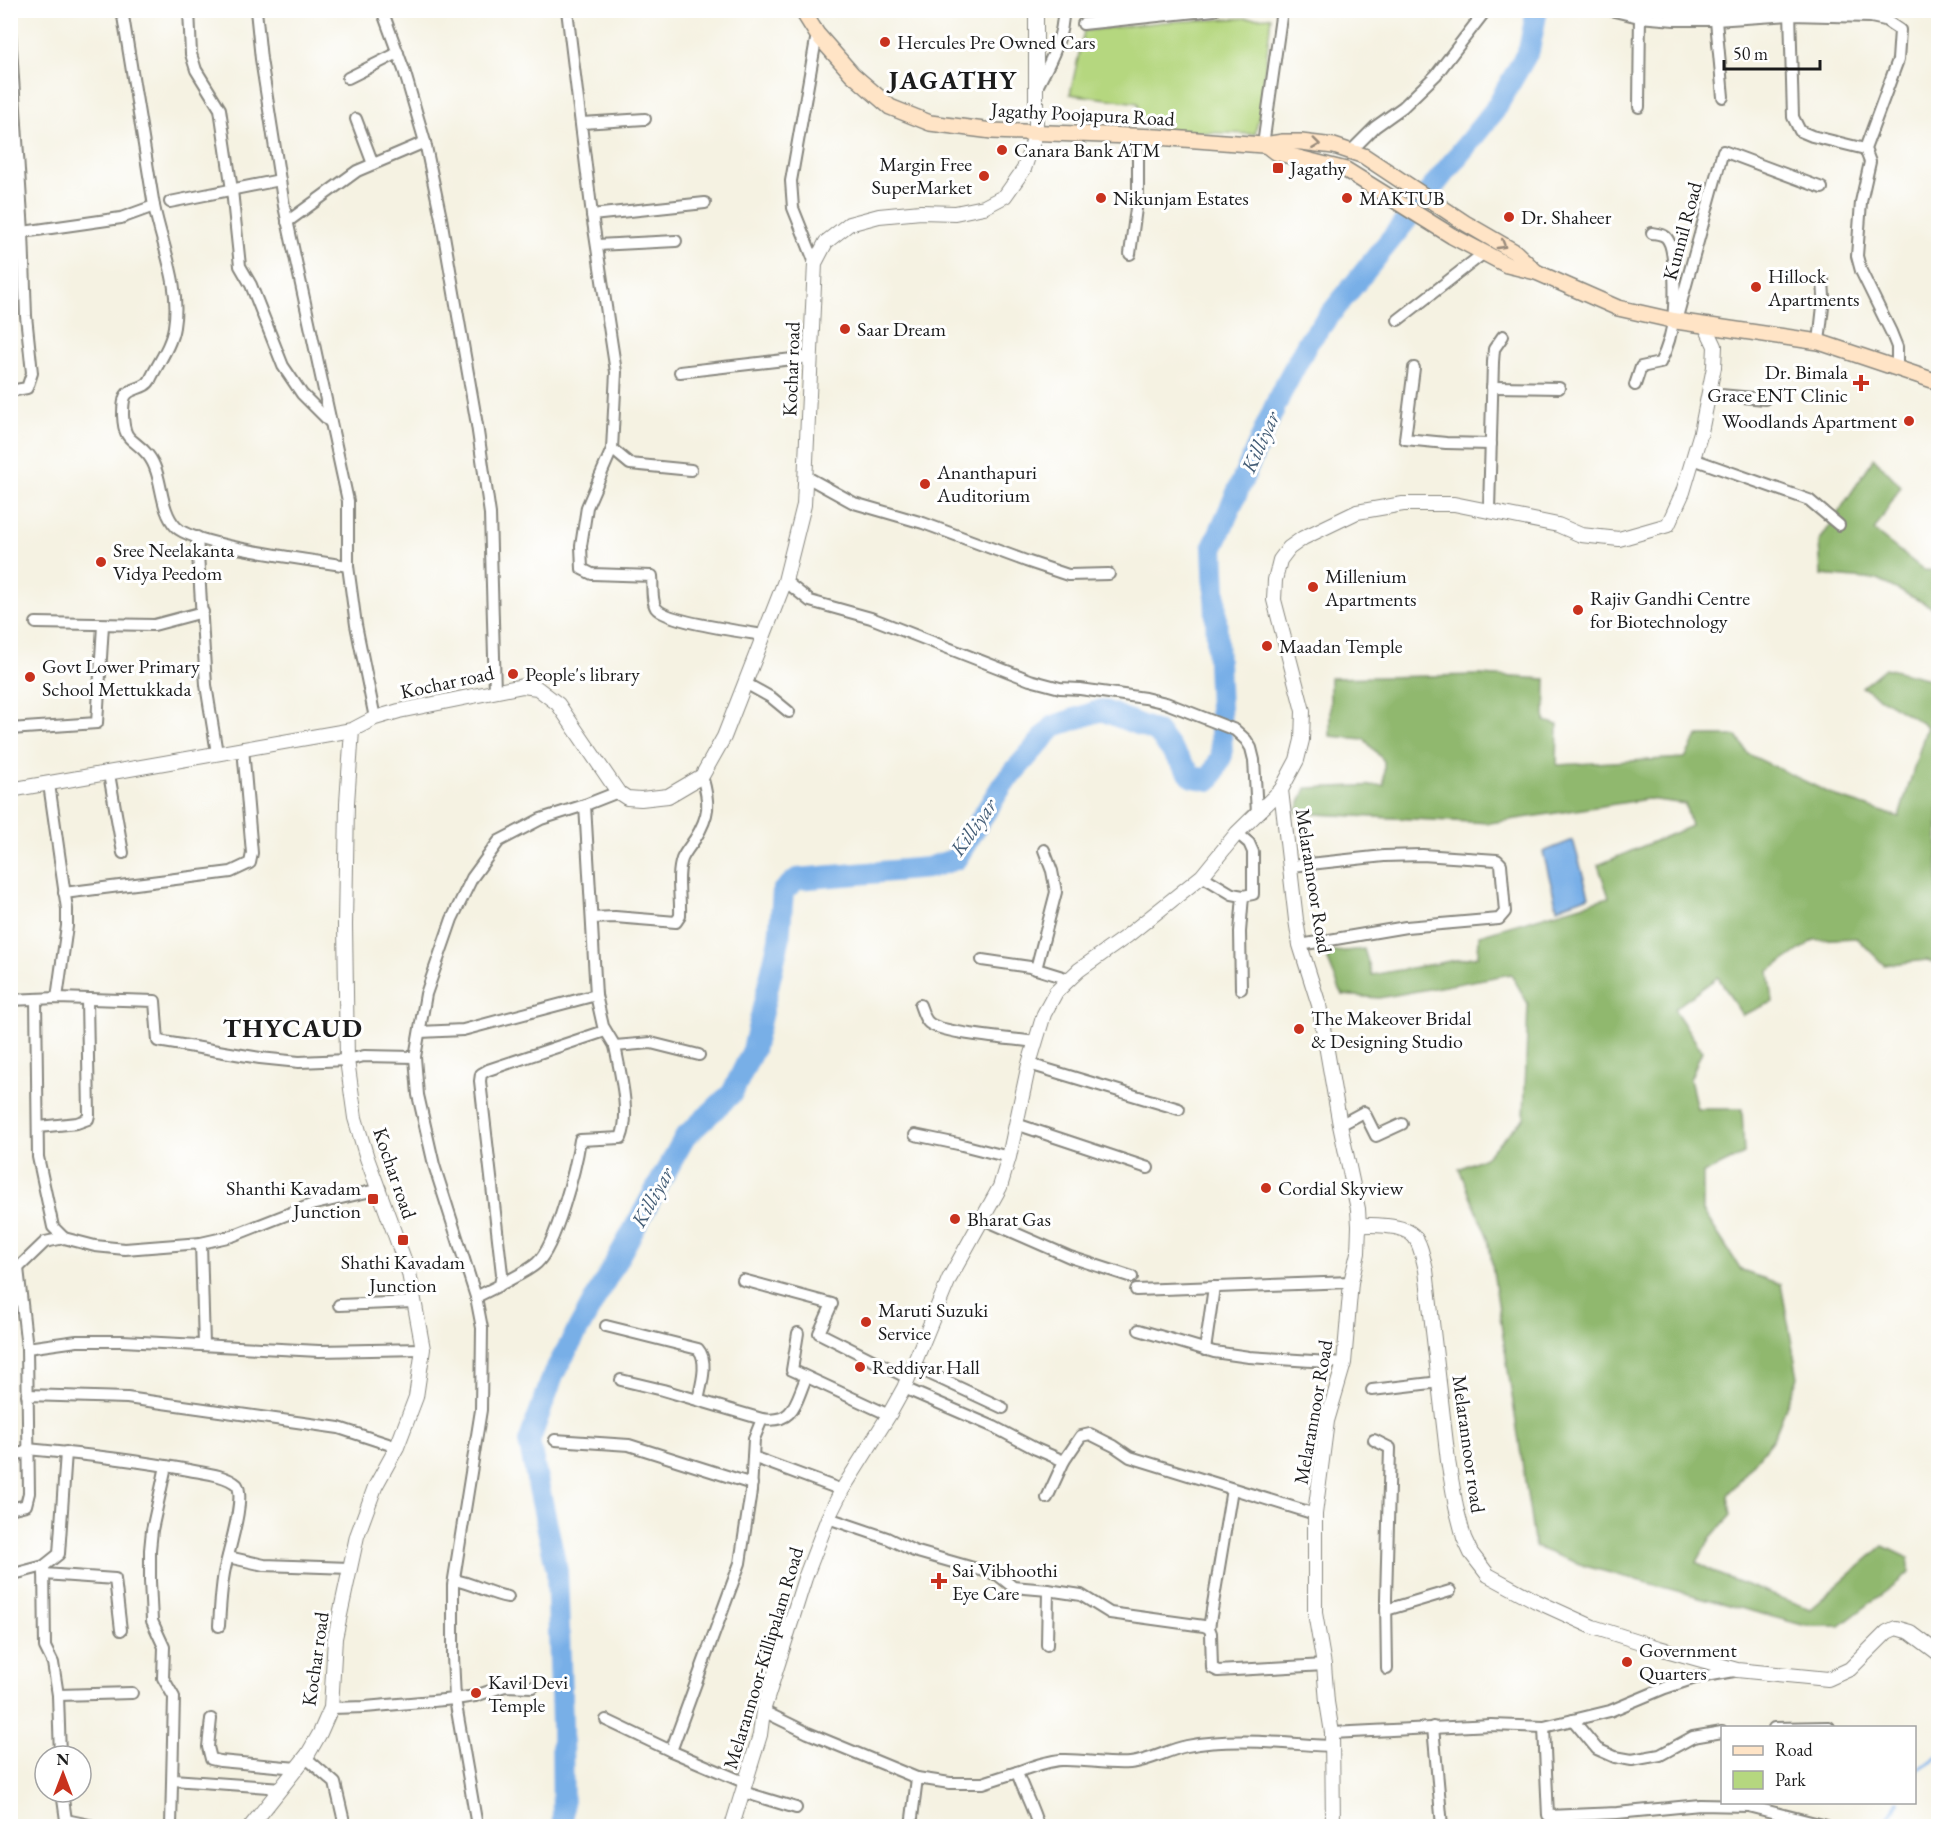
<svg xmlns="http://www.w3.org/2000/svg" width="1949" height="1837" viewBox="0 0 1949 1837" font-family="'EB Garamond',serif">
<rect width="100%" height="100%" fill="#fff"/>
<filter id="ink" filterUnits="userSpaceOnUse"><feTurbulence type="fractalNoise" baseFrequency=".0167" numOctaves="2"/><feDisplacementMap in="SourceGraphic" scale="12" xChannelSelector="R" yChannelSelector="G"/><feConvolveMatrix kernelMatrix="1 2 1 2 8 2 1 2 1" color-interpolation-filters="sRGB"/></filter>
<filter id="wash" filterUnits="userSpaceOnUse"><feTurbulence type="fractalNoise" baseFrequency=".008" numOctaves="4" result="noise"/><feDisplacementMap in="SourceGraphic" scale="24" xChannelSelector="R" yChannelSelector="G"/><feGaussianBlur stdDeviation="1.35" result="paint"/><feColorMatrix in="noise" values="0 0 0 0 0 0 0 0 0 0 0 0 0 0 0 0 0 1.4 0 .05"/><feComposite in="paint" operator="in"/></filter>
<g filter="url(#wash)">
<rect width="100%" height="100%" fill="#f5f2e2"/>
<polygon fill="#b5d77f" stroke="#687a4e" stroke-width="1.5" points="1271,17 1261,107 1255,134 1191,132 1141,126 1138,103 1070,94 1084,31 1162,22"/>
<g fill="#90b86e" stroke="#566a45" stroke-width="1.5">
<polygon points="1874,458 1901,486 1874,531 1924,570 1938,571 1938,610 1878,580 1821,575 1819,542"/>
<polygon points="1885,668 1938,681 1938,964 1927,960 1884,965 1857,938 1814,940 1769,971 1773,1002 1742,1015 1718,977 1674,1009 1702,1051 1690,1079 1697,1109 1742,1109 1744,1154 1703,1174 1703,1211 1742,1271 1781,1284 1798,1377 1773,1439 1728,1495 1731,1515 1711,1537 1697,1562 1715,1573 1810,1609 1883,1546 1908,1558 1910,1573 1840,1626 1806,1626 1585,1566 1535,1547 1488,1238 1459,1169 1485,1157 1524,1118 1528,1004 1511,974 1379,998 1342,995 1325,953 1364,949 1372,975 1478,956 1479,935 1609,897 1598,865 1691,826 1685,804 1648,799 1490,823 1296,813 1306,788 1384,785 1384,761 1364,739 1330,736 1330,678 1480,675 1546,679 1545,721 1558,725 1557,765 1685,758 1697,736 1737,736 1748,754 1840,798 1899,817 1927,726 1862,687"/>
</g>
<polygon fill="#78afe7" stroke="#4a6682" stroke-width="1.5" points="1573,840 1589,896 1557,908 1543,852"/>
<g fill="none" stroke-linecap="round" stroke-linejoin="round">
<g stroke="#78afe7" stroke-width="4">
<polyline points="1914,1775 1918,1769 1938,1756"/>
<polyline points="1884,1826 1899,1802"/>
</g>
<polyline stroke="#78afe7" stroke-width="22" points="563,1826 562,1724 557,1571 529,1442 554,1373 685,1137 732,1093 753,1050 779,940 783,891 797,879 928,868 956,859 1003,784 1054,726 1102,710 1157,732 1193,777 1210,780 1222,755 1213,547 1280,395 1308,342 1494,111 1529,50 1537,10"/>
</g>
</g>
<g filter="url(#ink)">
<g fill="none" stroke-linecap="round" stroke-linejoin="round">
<defs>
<g id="minor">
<polyline points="189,10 191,54 196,70 220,109 232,190 240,266 251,285 283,366 302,394 330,422"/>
<polyline points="256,10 261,59 284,206 348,501 348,566 356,625 375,718"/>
<polyline points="382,10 404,70 425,142 441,218 477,425 490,514 495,692"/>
<path d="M567,10L592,215L616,372L612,449L587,507L581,546L582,569L592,574L652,576C653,585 651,600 656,608C666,622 745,632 764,635"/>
<polyline points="1610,10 1639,17 1675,20 1715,20 1790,15 1871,17 1885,20 1900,30 1898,60 1865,149 1870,162 1861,202 1857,256 1861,271 1891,332 1897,347 1897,367"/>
<polyline points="1715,10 1723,97"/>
<polyline points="1790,11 1793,117 1800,131 1812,136 1865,149"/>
<polyline points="1083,24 1214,10"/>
<polyline points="10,32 23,232 10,234"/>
<polyline points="348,78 398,53"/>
<path d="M1036,89C1049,64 1064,38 1063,10"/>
<polyline points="1639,107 1640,11"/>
<polyline points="356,119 373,164"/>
<polyline points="582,123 645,119"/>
<polyline points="1263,145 1282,10"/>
<polyline points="1351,151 1375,127 1403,107 1436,75 1486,10"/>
<polyline points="170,202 280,180"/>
<path d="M154,206C162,246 181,285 174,327C171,346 158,363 150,380C145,390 129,387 125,397C123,402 123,410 123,415C124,443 133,437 148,455C164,475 158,508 176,527C194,546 317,561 348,566"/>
<polyline points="592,215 705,203"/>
<polyline points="287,222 357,171 425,142"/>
<polyline points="597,245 676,241"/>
<polyline points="1130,254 1138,193 1138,137"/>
<polyline points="815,263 793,208 791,181 817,34"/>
<polyline points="1398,320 1484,253"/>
<polyline points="1676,321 1723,151 1822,188"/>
<polyline points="1819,342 1824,297 1823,280"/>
<polyline points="1414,368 1405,439 1446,443 1491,444"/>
<polyline points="680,372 810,357"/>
<path d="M1635,385L1641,367L1660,363C1667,349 1672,333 1673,318C1675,303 1676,252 1668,240C1665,234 1658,234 1652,233"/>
<polyline points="1492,387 1559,388"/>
<polyline points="10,391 27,388 32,373 26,316 23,232 121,218 154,206 122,10"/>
<polyline points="1709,394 1765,399"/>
<polyline points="612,449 630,464 691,470"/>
<polyline points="1693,459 1809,500 1839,525"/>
<polyline points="805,476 854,503 923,523 1026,561 1068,575 1109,574"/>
<polyline points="1489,510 1493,362 1494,349 1503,336"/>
<polyline points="197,537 206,685 217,753"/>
<polyline points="785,581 810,601 871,618 1030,680 1060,688 1080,689 1145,698 1166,703 1235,730 1246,740 1251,748 1254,760 1257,813"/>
<polyline points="36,623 154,625 203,612"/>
<polyline points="745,683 772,698 789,712"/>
<polyline points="10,729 97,723 103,625"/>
<polyline points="109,774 123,853"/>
<polyline points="49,784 67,909 67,926 57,998"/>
<polyline points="585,805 596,995 603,1026 615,1046 651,1043 699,1055"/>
<polyline points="1237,833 1249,843 1253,852 1253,894 1243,896"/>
<polyline points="1291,866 1384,856 1422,855 1497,860 1501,864 1505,912 1499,919 1406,927 1300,945"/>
<polyline points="1202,876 1232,894 1243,896 1240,932 1241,989"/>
<polyline points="64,893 231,872 250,863 252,853 243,748"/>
<path d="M592,918L615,917L676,922L680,916C681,898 676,876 682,859C685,852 691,845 695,839C710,815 710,803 702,776"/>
<polyline points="982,960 1030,967 1069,979"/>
<polyline points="1036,969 1056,892 1052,871 1044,850"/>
<polyline points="36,999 38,1157 53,1227 64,1238"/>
<polyline points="10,1000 57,998 155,1001 158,1041 260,1058 299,1062 347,1060 364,1056 415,1057"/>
<path d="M920,1005C922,1010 924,1018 928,1022C939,1034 1016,1039 1035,1042"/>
<polyline points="420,1032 463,1030 596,995"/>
<polyline points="1029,1064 1179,1109"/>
<polyline points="1016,1124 1148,1168"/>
<polyline points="1340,1125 1364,1112 1376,1136 1402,1124"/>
<polyline points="39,1127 77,1123 88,1119 89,1115 87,999"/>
<polyline points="915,1135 958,1144 1009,1157"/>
<polyline points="983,1219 1070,1257 1132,1277"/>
<polyline points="201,1243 204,1345"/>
<polyline points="10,1271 18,1268 45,1242 64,1238 95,1246 125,1249 201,1243 232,1236 311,1205 380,1189"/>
<polyline points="743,1280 832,1304 819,1333 908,1378"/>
<path d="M500,1285C512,1278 527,1272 537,1263C556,1246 576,1167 580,1140L621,1138C631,1114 620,1072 615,1046"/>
<polyline points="1136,1290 1351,1282"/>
<polyline points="476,1297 500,1285 502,1274 480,1081 481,1074 488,1070 605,1031"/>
<polyline points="339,1305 414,1302"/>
<path d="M606,1326L698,1349C709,1361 701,1386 698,1400"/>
<polyline points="1139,1330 1214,1352 1249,1357 1344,1363"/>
<polyline points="798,1333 792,1370 889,1415"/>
<polyline points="27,1348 77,1341 122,1341 319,1351 423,1349"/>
<polyline points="1205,1350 1214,1287"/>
<polyline points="913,1366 1003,1408"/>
<path d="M621,1380L663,1390L762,1419C794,1424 795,1403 806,1378"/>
<polyline points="904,1388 994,1427 1036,1449 1064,1461 1047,1498"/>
<polyline points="1372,1390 1440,1382"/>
<polyline points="27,1395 127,1398 339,1428 397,1447"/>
<polyline points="555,1440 629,1445 752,1484"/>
<polyline points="1374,1440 1390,1448 1386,1599 1387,1669"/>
<path d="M27,1449C82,1454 135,1460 189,1470C204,1473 226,1475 237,1485C246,1499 227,1555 224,1573C221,1591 220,1608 219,1626"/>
<polyline points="10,1455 28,1452"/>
<polyline points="753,1457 842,1490"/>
<polyline points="1064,1461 1081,1436 1090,1434 1114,1446 1130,1457 1315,1514"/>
<polyline points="166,1466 152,1530 150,1550 150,1581 152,1621 164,1647 163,1678 174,1697 171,1826"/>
<polyline points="10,1509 26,1505 29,1493 27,1348 18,1268"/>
<polyline points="828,1518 887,1538 914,1551 998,1575 1013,1587 1048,1590 1081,1595 1110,1613 1204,1626 1209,1628 1211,1633 1212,1668 1218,1671 1324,1665"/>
<polyline points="228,1557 264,1565 350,1568"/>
<polyline points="44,1566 45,1647 53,1663 58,1695 60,1756"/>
<polyline points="44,1574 115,1579 121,1630"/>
<polyline points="10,1575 44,1566 59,1554 66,1452"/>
<path d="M454,1580C473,1583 489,1594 508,1597"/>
<polyline points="1386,1610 1450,1591"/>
<polyline points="1209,1628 1232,1489"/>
<polyline points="1047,1645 1048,1590"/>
<polyline points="58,1695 132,1693"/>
<polyline points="331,1708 365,1707 455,1699 475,1696 505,1686 533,1687"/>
<polyline points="763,1711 808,1733 917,1778 950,1783 983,1783 1017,1772"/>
<polyline points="211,1719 208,1747 211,1759 220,1761 297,1768"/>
<polyline points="606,1720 671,1751 746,1783"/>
<polyline points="1573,1720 1597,1749 1615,1757 1632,1760 1660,1755 1693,1737 1722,1732"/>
<polyline points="1433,1727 1442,1826"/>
<polyline points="1544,1727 1548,1816 1617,1813 1700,1805 1748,1806 1827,1826"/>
<polyline points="1774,1728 1829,1727"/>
<polyline points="1332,1733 1491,1725 1544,1727 1610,1711 1665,1688 1695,1678 1734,1671"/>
<polyline points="671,1751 740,1563 751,1491 754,1439 762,1419"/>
<polyline points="305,1757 335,1783 345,1826"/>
<polyline points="173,1780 282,1788"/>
<polyline points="62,1792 66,1820"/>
<polyline points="743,1792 796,1808"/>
<polyline points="64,1826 66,1820 94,1826"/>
<polyline points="477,1826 455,1699 453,1656 453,1585 481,1410 482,1328 476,1297 434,1165 418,1095 415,1057 426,994 452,919 472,878 499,841 541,819 585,805 618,792"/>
<polyline points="911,1826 917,1778"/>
<path d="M1038,1826C1033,1807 1023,1791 1017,1772C1031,1767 1046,1761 1061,1760C1084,1759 1106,1765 1130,1763C1150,1761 1167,1750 1187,1746C1233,1737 1287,1744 1333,1746"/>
</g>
<g id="tertiary">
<polyline points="10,790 352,730 375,718 399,711 523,686 537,688 558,704 618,792 627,798 641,799 668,796 702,776 724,737 785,581 804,505 815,263 826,242 849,224 879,216 921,212 955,213 984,207 1005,196 1024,169 1036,132 1036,10"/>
<path d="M1359,1226C1368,1224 1377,1225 1387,1226C1419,1229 1419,1242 1426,1270L1448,1461L1456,1507L1464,1538L1471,1553L1488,1575L1536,1601L1593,1627L1659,1648L1737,1670L1828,1679L1850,1669L1887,1632L1896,1628L1910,1632L1938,1653"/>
<polyline points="251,1826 308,1754 320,1733 331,1708 335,1638 357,1536 375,1487 397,1447 416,1397 423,1349 409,1273 367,1158 355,1118 347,1060 345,925 347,803 352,730"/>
<polyline points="732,1826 760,1735 763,1711 805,1578 828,1518 842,1490 889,1415 904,1388 949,1279 1000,1187 1009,1157 1029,1064 1044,1014 1056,992 1079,970 1127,936 1202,876 1237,833 1281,790"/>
<polyline points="1333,1826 1332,1733 1327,1702 1324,1665 1315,1613 1315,1514 1327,1421 1344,1363 1351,1282 1358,1253 1359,1226 1358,1209 1340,1125 1319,1005 1300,945 1296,920 1281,790 1297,760 1302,740 1303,711 1274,600 1275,580 1280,560 1289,548 1303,538 1357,512 1403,504 1454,504 1558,525 1581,535 1619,539 1668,525 1683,492 1701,432 1714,367 1715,346 1705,325"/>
</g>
<g id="secondary">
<polyline points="802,10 817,34 852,74 890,107 930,123 992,131 1157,137 1263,145 1283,142 1301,142 1334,146 1364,156 1465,223 1515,252 1536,272"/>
<polyline points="1266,145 1275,152 1346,170 1452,236 1507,265 1536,272 1618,308 1676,321 1819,342 1938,382"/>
</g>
</defs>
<use href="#minor" stroke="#88877f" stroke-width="14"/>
<use href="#tertiary" stroke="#88877f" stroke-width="16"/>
<use href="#secondary" stroke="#88877f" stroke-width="18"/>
<use href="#minor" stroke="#fff" stroke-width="10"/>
<use href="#tertiary" stroke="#fff" stroke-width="14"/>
<use href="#secondary" stroke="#ffe4c6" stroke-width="15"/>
</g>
<defs><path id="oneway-chevron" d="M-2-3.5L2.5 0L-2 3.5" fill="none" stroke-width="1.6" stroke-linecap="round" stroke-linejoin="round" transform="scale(1.5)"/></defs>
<g stroke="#998a7a">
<use href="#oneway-chevron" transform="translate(1316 144) rotate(7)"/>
<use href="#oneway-chevron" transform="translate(1502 245) rotate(31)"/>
</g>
</g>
<g fill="#c8321e" stroke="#fff" stroke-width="2">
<circle cx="885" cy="42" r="6"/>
<circle cx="1002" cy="150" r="6"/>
<rect x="1272" y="162" width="12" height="12" rx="3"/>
<circle cx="984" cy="176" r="6"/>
<circle cx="1101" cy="198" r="6"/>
<circle cx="1347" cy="198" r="6"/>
<circle cx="1509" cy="217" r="6"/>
<circle cx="1756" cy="287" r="6"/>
<circle cx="845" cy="329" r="6"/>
<path d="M1858 374h6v6h6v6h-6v6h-6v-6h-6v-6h6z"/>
<circle cx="1909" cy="421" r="6"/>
<circle cx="925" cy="484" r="6"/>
<circle cx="101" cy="562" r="6"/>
<circle cx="1313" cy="587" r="6"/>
<circle cx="1578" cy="610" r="6"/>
<circle cx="1267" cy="646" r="6"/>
<circle cx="513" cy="674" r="6"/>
<circle cx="30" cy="677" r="6"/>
<circle cx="1299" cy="1029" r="6"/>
<circle cx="1266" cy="1188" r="6"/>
<rect x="367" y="1193" width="12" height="12" rx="3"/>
<circle cx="955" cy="1219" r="6"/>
<rect x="397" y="1234" width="12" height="12" rx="3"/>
<circle cx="866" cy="1322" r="6"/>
<circle cx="860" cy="1367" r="6"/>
<path d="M936 1572h6v6h6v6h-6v6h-6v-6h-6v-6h6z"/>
<circle cx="1627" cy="1662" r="6"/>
<circle cx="476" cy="1693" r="6"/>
</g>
<g text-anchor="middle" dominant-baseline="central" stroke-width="6" stroke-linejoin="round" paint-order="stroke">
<g font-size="20" fill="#1c1c1c" stroke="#fff" text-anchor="start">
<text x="897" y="42">Hercules Pre Owned Cars</text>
<text x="1014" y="150">Canara Bank ATM</text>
<text x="972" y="164" text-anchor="end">Margin Free<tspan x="972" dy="23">SuperMarket</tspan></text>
<text x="1290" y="168">Jagathy</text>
<text x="1113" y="198">Nikunjam Estates</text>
<text x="1359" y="198">MAKTUB</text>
<text x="1521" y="217">Dr. Shaheer</text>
<text x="1768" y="276">Hillock<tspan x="1768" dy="23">Apartments</tspan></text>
<text x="857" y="329">Saar Dream</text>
<text x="1848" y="372" text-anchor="end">Dr. Bimala<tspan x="1848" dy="23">Grace ENT Clinic</tspan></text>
<text x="1897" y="421" text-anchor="end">Woodlands Apartment</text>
<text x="937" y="472">Ananthapuri<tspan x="937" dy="23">Auditorium</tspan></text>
<text x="113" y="550">Sree Neelakanta<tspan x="113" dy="23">Vidya Peedom</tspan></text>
<text x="1325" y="576">Millenium<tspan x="1325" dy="23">Apartments</tspan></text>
<text x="1590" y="598">Rajiv Gandhi Centre<tspan x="1590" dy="23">for Biotechnology</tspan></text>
<text x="1279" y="646">Maadan Temple</text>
<text x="42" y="666">Govt Lower Primary<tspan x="42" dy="23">School Mettukkada</tspan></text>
<text x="525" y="674">People's library</text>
<text x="1311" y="1018">The Makeover Bridal<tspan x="1311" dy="23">&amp; Designing Studio</tspan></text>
<text x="361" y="1188" text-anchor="end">Shanthi Kavadam<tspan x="361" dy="23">Junction</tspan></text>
<text x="1278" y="1188">Cordial Skyview</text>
<text x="967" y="1219">Bharat Gas</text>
<text x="403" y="1262" text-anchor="middle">Shathi Kavadam<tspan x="403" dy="23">Junction</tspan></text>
<text x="878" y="1310">Maruti Suzuki<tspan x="878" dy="23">Service</tspan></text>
<text x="872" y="1367">Reddiyar Hall</text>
<text x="952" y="1570">Sai Vibhoothi<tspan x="952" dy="23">Eye Care</tspan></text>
<text x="1639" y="1650">Government<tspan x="1639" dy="23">Quarters</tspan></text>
<text x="488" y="1682">Kavil Devi<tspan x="488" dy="23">Temple</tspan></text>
</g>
<g font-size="20" fill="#1c1c1c" stroke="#fff">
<text transform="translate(1083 114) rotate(3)">Jagathy Poojapura Road</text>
<text transform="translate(1682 231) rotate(-75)">Kunnil Road</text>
<text transform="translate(791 369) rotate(-88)">Kochar road</text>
<text transform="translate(447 682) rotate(-12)">Kochar road</text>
<text transform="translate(1314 881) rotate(81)">Melarannoor Road</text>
<text transform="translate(395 1173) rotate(71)">Kochar road</text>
<text transform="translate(1313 1412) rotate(-80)">Melarannoor Road</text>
<text transform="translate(1469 1444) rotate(82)">Melarannoor road</text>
<text transform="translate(763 1658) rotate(-73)">Melarannoor-Killipalam Road</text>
<text transform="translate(315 1659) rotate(-82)">Kochar road</text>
</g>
<g font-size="21" font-style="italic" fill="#455e77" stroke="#fff">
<text transform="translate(1260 442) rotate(-66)">Killiyar</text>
<text transform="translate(973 827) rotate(-55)">Killiyar</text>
<text transform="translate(652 1197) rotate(-61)">Killiyar</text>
</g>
<g font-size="26" font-weight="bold" letter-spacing="1.5" fill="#1c1c1c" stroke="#fff">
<text x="953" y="80">JAGATHY</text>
<text x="293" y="1028">THYCAUD</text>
</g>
</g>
<rect width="1949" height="1837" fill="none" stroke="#fff" stroke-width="36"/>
<rect x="1721" y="1726" width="195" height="78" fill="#ffffff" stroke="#a4a4a4" stroke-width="1.5"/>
<rect x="1733" y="1746" width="30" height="9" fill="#ffe4c6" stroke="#a4a4a4" stroke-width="1.5"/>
<text x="1775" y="1756" font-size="18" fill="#1c1c1c">Road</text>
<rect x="1733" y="1771" width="30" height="18" fill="#b5d77f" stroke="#a4a4a4" stroke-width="1.5"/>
<text x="1775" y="1786" font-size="18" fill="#1c1c1c">Park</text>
<g transform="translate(63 1774)"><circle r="28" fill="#ffffff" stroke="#a4a4a4" stroke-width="1.5"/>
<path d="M0-4.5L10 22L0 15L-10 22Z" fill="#c8321e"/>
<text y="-9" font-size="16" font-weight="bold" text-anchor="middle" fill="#1c1c1c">N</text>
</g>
<path d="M1724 60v9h96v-9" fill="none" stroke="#1c1c1c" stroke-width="3"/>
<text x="1733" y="60" font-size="18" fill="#1c1c1c" stroke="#ffffff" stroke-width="4.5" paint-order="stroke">50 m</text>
</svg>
